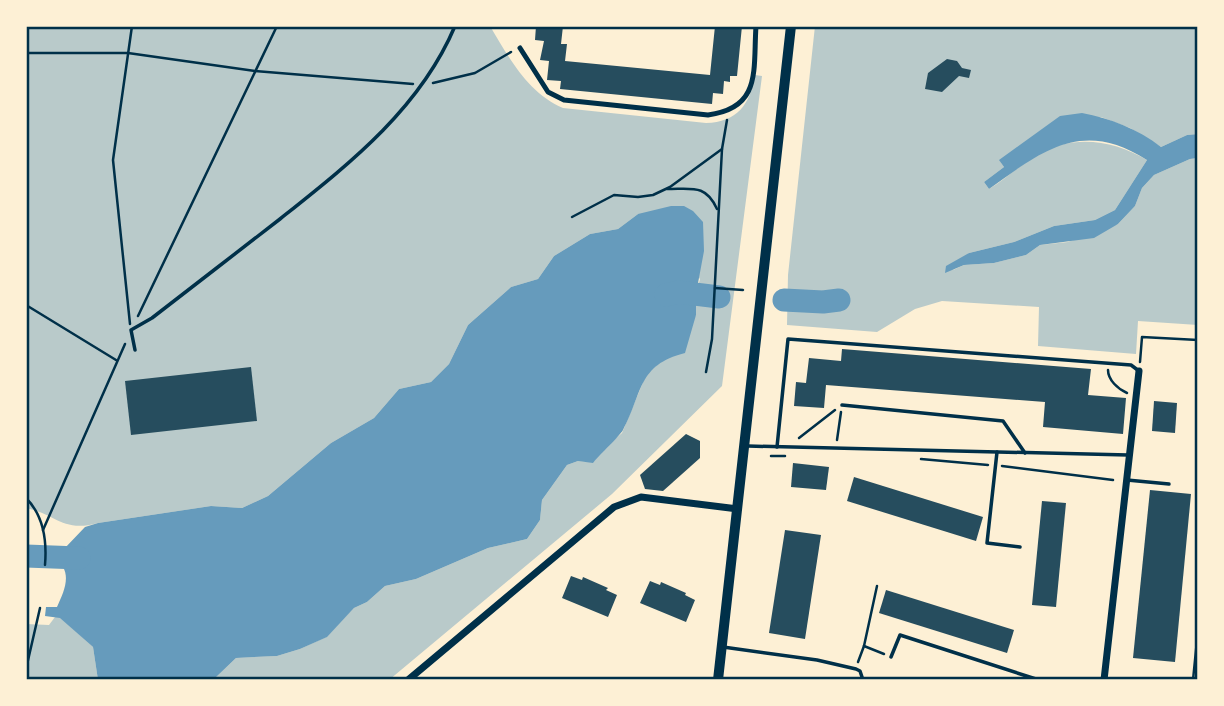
<svg xmlns="http://www.w3.org/2000/svg" width="1224" height="706" viewBox="0 0 1224 706" font-family="Ubuntu,sans-serif">
<rect width="100%" height="100%" fill="#fdf0d5"/>
<g fill="#b9caca">
<path d="M26,26H490C509,58 528,93 563,108L706,123C737,122 750,105 755,75L762,76L722,386L612,494L389,680H213L236,658L277,656L300,649L326,637L354,608L367,602L385,586L416,579L488,548L527,539L540,520L542,500L567,465L578,461L593,462L608,445L622,433L646,375L665,358L696,315V294L700,279L638,214L618,229L590,234L554,256L538,279L511,287L468,325L449,364L431,382L399,389L374,418L331,443L268,496L242,508L211,506L98,523C63,533 56,514 26,508Z"/>
<path d="M815,26H1198V134L1187,135L1161,147L1130,128L1101,117L1000,161L1004,167L984,182L989,189C1006,179 1021,164 1038,154C1073,134 1114,140 1147,160L1115,210L1095,220L1054,226L1014,242L969,253L953,270L964,265L994,263L1026,255L1040,245L1068,242L1118,224L1135,206L1142,188L1154,175L1190,159L1198,158V325L1138,321L1136,354L1038,346L1039,307L942,301L915,309L877,332L787,325L788,275Z"/>
<polygon points="55,617 60,617 93,647 98,680 26,680 26,624 49,625"/>
</g>
<g fill="#669bbc">
<path d="M1082,113C1110,118 1138,129 1161,147L1187,135L1198,134V158L1190,159L1154,175L1142,188L1135,206L1118,224L1094,238L1040,245L1026,255L994,263L964,265L945,273L946,266L969,253L1014,242L1054,226L1095,220L1115,210L1147,160C1082,118 1042,151 989,189L984,182L1004,167L999,160L1060,116Z"/>
<path d="M671,206H684L693,211L703,222L704,251L696,294V315L685,353C637,365 643,393 623,430C619,437 600,454 593,463L578,461L567,465L542,500L540,520L527,539L488,548L416,579L385,586L367,602L354,608L327,637L300,649L277,656L236,658L213,680H98L93,647L60,618L45,616L46,607H57C63,594 70,579 63,567L48,565L49,548L64,549L85,527L98,523L211,506L242,508L268,496L331,443L374,418L399,389L431,382L449,364L468,325L511,287L538,279L554,256L590,234L618,229L638,214Z"/>
</g>
<g fill="none" stroke-linecap="round" stroke-linejoin="round">
<g stroke="#669bbc" stroke-width="23">
<polyline points="666,295 678,292 719,297"/>
<polyline points="784,300 823,302 839,300"/>
<polyline points="26,556 79,558"/>
</g>
</g>
<g fill="#264d5e">
<polygon points="536,26 563,26 561,44 567,44 565,61 710,75 715,26 742,26 737,76 730,76 730,82 724,81 723,94 713,93 712,104 560,89 561,81 547,80 549,61 540,60 544,41 535,40"/>
<polygon points="947,59 957,61 962,68 971,70 969,78 959,76 942,92 925,89 928,73"/>
<polygon points="842,349 1091,369 1088,395 1126,398 1123,434 1043,427 1045,402 826,385 824,408 794,406 796,382 806,383 809,358 841,361"/>
<polygon points="251,367 257,421 131,435 125,381"/>
<polygon points="1154,401 1177,403 1175,433 1152,431"/>
<polygon points="686,434 700,441 700,458 663,491 645,489 640,475"/>
<polygon points="793,463 829,467 826,490 791,487"/>
<polygon points="854,477 983,517 976,541 847,501"/>
<polygon points="1150,490 1191,494 1175,662 1133,658"/>
<polygon points="1042,501 1066,503 1056,607 1032,605"/>
<polygon points="785,530 821,535 805,639 769,633"/>
<polygon points="571,576 582,580 583,577 608,588 606,590 617,595 608,617 562,598"/>
<polygon points="650,581 660,585 661,582 686,593 685,595 695,600 686,622 640,603"/>
<polygon points="886,590 1014,630 1007,653 879,613"/>
</g>
<g fill="none" stroke-linecap="round" stroke-linejoin="round">
<g stroke="#003049" stroke-width="2.5">
<polyline points="26,53 128,53 255,71 413,84"/>
<polyline points="433,83 475,73 511,52"/>
<path d="M667,189C692,189 706,184 717,209"/>
<polyline points="572,217 614,195 638,197 653,195 670,187 722,149 727,120"/>
<polyline points="715,288 743,290"/>
<polyline points="26,305 116,360"/>
<polyline points="138,316 277,26"/>
<polyline points="130,324 113,160 132,26"/>
<polyline points="1140,362 1142,337 1198,340"/>
<path d="M1108,370C1108,380 1118,389 1127,393"/>
<polyline points="706,372 712,339 722,149"/>
<polyline points="799,438 835,410"/>
<polyline points="837,440 841,412"/>
<polyline points="771,456 785,456"/>
<polyline points="921,459 988,465"/>
<polyline points="1002,466 1113,480"/>
<path d="M26,498C44,516 47,541 45,565"/>
<polyline points="43,530 125,344"/>
<polyline points="864,646 884,654"/>
<polyline points="858,662 864,646 877,586"/>
<polyline points="26,669 40,608"/>
<polyline points="1193,680 1198,630"/>
</g>
<g stroke="#003049" stroke-width="3.5">
<path d="M135,350L131,330L152,318C195,285 237,252 280,219C349,164 420,109 455,26"/>
<polyline points="842,405 1003,421 1025,453"/>
<polyline points="748,446 1128,455"/>
<polyline points="777,447 788,339 1131,365 1139,371"/>
<polyline points="997,452 987,543 1020,547"/>
<polyline points="1127,480 1169,484"/>
<polyline points="723,647 817,660 856,669 860,671 863,680"/>
<polyline points="891,657 900,635 1039,680"/>
</g>
<path stroke="#003049" stroke-width="5" d="M520,48L548,92L564,100L708,115C762,108 753,70 756,26"/>
<g stroke="#003049" stroke-width="7">
<polyline points="408,680 614,507 641,497 738,509"/>
<polyline points="1104,680 1139,371"/>
</g>
<polyline stroke="#003049" stroke-width="10" points="718,680 791,26"/>
</g>
<rect width="1224" height="706" fill="none" stroke="#fdf0d5" stroke-width="56"/>
<rect x="28" y="28" width="1168" height="650" fill="none" stroke="#003049" stroke-width="2.5"/>
</svg>
